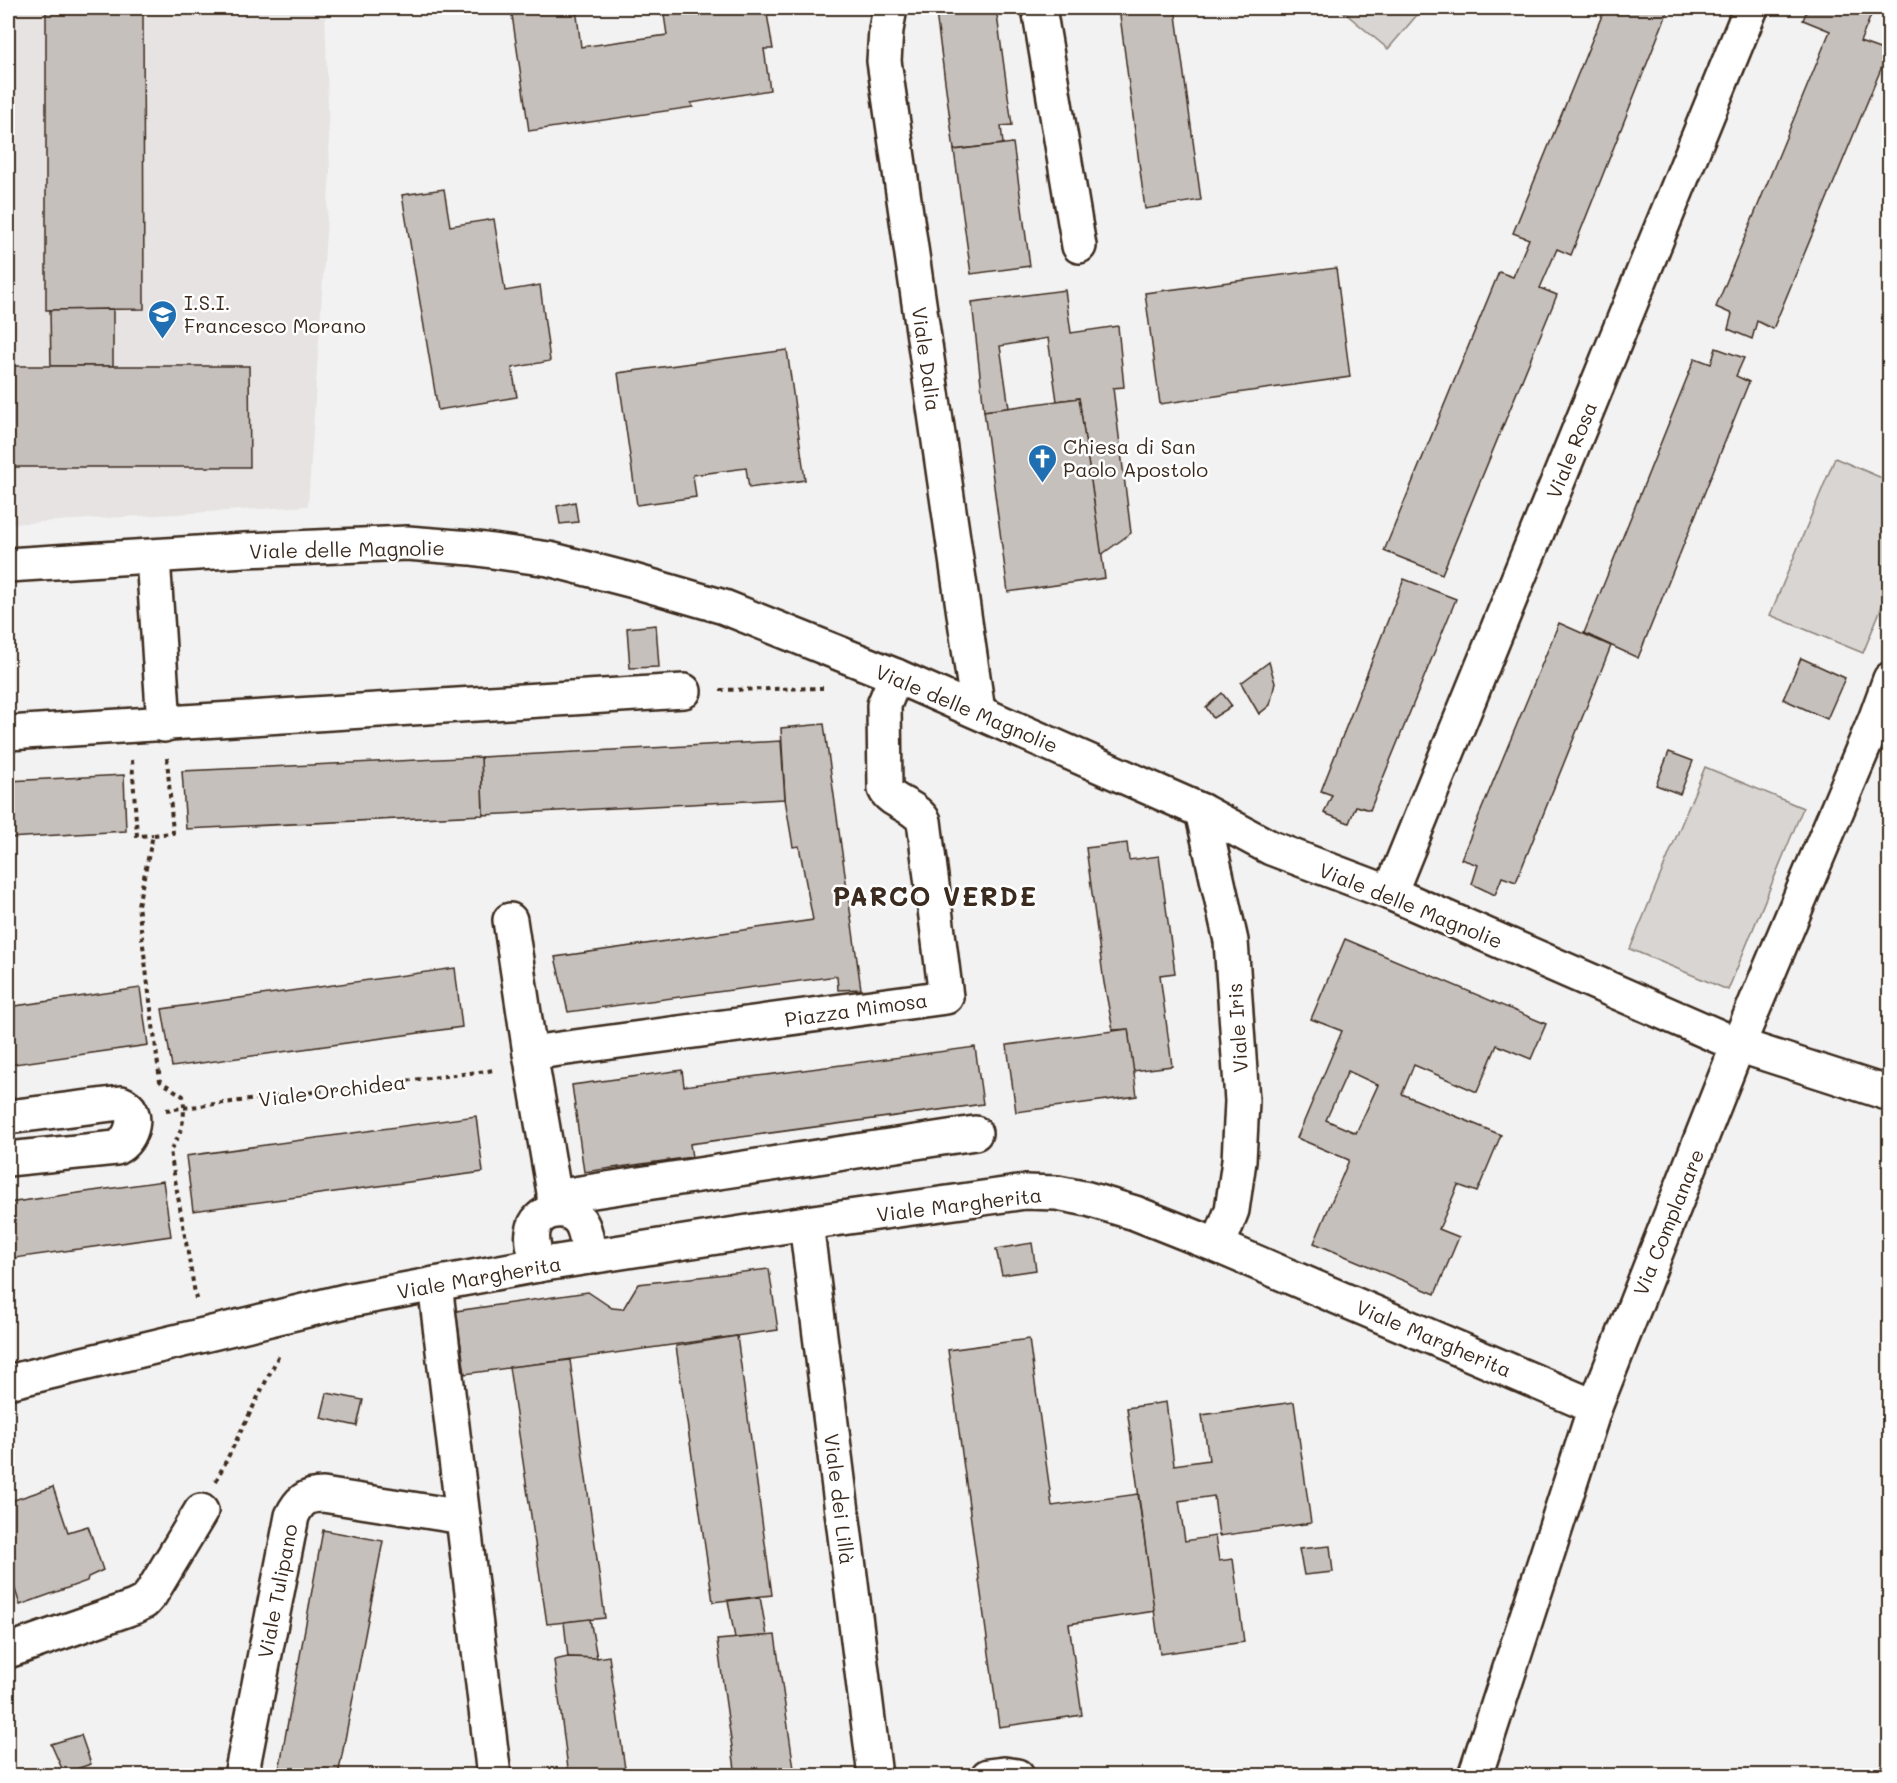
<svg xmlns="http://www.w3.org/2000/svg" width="1897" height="1783" viewBox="0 0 1897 1783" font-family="Mali,sans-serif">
<rect width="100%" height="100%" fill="#f3f2f2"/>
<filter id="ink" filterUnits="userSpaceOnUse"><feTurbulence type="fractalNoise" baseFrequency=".0167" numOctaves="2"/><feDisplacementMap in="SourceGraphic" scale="12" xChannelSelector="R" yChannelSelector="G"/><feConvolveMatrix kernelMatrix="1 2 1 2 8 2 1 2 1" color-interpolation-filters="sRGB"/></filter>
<g filter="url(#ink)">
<polygon fill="#e6e3e2" points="8,8 325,8 330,172 308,506 8,524"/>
<g fill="#d8d5d2" stroke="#8a8078" stroke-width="1.5">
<polygon points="1339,8 1423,8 1388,49"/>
<polygon points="1835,458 1889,481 1889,589 1863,653 1770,615"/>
<polygon points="1705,767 1803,808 1728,990 1630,949"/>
</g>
<g fill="#c6c0bd" stroke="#3b2a1e" stroke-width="1.5" fill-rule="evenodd">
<polygon points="46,8 143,8 144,309 46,310"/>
<polygon points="511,8 576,8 581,47 667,35 663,8 766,8 773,49 764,49 770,90 691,103 693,107 529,131"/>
<polygon points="973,8 996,8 1012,125 1001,126 1003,144 954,150 936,13"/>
<polygon points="1119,8 1175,8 1201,200 1145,209"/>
<polygon points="1605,8 1669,8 1571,255 1557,249 1540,288 1557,295 1442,574 1384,551 1499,272 1513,277 1529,239 1513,233"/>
<polygon points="1808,8 1874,8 1860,42 1888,52 1773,329 1757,321 1752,339 1728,329 1732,314 1716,307 1830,31 1803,20"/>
<polygon points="1013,143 1030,266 971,274 954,150"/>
<polygon points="444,189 450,226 494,219 505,291 540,285 550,361 512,368 517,397 438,410 402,195"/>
<polygon points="1336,268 1350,377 1160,404 1145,293"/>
<polygon points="1065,290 1071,333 1118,326 1124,387 1113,388 1131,533 1101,555 1079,398 1057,401 1048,338 1000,346 1009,408 984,411 972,302"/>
<polygon points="113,309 113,366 51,366 50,310"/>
<polygon points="1716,348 1744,358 1736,376 1749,382 1638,658 1584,633 1695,358 1711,364"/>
<polygon points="787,350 805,480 749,488 746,468 693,475 696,497 637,505 618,373"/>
<polygon points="8,366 249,366 250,467 8,467"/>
<polygon points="1079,398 1105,578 1008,592 984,411"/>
<polygon points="575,502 578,522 560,524 557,506"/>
<polygon points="1404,579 1456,599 1370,810 1356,806 1349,823 1324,813 1332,795 1321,791"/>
<polygon points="1559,623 1611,646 1516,882 1502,877 1495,895 1472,884 1478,865 1461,859"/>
<polygon points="656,625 659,667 630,668 627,628"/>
<polygon points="1801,658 1845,678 1827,719 1783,699"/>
<polygon points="1269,662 1275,683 1270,705 1259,714 1241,683"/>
<polygon points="1222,693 1232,706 1213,718 1206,707"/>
<polygon points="824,724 861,989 838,990 837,976 568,1012 555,957 813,920 799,846 793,847 785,799 781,728"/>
<polygon points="781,741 785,799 483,815 481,757"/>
<polygon points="1669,752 1693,761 1680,794 1656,785"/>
<polygon points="481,757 483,815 186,829 182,771"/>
<polygon points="124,775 126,831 8,838 8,781"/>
<polygon points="1127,843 1129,860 1159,856 1175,973 1160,975 1172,1066 1133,1071 1128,1029 1113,1030 1104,983 1086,848"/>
<path d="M1345,939L1546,1024L1531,1059L1497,1045L1477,1092L1414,1065L1402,1094L1501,1135L1477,1192L1458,1185L1439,1229L1459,1237L1435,1294L1314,1243L1349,1160L1297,1138L1342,1031L1311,1019ZM1348,1071L1378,1085L1356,1133L1326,1120Z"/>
<polygon points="455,968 462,1027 172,1067 162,1009"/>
<polygon points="140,988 148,1045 8,1065 8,1007"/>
<polygon points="1128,1029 1137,1096 1016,1112 1007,1045"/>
<polygon points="975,1047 983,1104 690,1144 692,1157 584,1172 572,1085 682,1070 684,1086"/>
<polygon points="476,1116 483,1172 193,1211 186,1156"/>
<polygon points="163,1181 171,1236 8,1259 8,1203"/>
<polygon points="1032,1243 1036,1270 1002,1275 996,1249"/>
<polygon points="769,1269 778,1330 465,1374 456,1311 588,1292 612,1308 623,1309 638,1284"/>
<polygon points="737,1336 772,1595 713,1602 676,1346"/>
<polygon points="1029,1339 1052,1506 1138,1494 1155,1611 1069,1624 1082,1715 999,1727 948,1350"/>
<polygon points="570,1360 605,1618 547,1624 509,1367"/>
<polygon points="327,1393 363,1400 357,1426 321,1418"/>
<polygon points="1166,1402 1174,1465 1209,1460 1202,1415 1294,1402 1311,1523 1219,1536 1214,1496 1179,1501 1185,1541 1215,1536 1219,1561 1233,1559 1244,1642 1160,1654 1127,1408"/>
<polygon points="53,1487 68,1532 88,1526 103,1570 88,1577 87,1581 20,1605 12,1580 8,1581 8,1502"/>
<polygon points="323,1530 383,1541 338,1776 278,1776"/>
<polygon points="1330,1546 1333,1572 1304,1575 1299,1549"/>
<polygon points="760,1597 767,1636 735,1638 728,1601"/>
<polygon points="590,1619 597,1658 568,1657 564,1622"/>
<polygon points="775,1635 795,1776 736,1776 717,1640"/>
<polygon points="609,1656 626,1776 569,1776 554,1660 568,1657 597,1658"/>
<polygon points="81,1735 91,1764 64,1773 51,1744"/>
</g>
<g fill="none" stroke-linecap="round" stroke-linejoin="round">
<defs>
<g id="minor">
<polyline points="890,8 886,30 884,61 978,711"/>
<polyline points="1039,8 1079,246"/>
<polyline points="153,557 164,725"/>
<polyline points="8,565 245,550 407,543 471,548 549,559 634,581 724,607 896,676 1202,811 1271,848 1390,893 1738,1045 1890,1094"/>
<polyline points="8,733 684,691"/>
<polyline points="1202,811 1231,941 1242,1101 1239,1161 1232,1210 1218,1246"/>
<polyline points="1390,893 1751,8"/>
<polyline points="510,920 530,1053 557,1210"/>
<path d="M530,1053L946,997L924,821C913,804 891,803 885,789L884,705L896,676"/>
<path d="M8,1117L121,1103C141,1110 133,1140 116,1148L8,1159"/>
<polyline points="554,1197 975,1133"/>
<polyline points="806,1223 875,1776"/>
<path d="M538,1265C536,1255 531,1242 533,1232C536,1210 566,1203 580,1221C587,1231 587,1246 589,1257"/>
<polyline points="435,1284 494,1776"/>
<polyline points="8,1382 345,1301 435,1284 538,1265 806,1223 1025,1192 1057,1193 1088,1199 1135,1213 1218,1246 1595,1407"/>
<polyline points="8,1651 134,1607 144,1602 151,1594 201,1511"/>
<path d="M241,1776L292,1516C299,1501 306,1495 323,1495L463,1517"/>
<polyline points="988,1776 1004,1774 1017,1776"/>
</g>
<polyline id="major" points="1475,1776 1595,1407 1738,1045 1875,720 1890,679"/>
</defs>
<use href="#minor" stroke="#3b2a1e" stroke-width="38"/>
<use href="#major" stroke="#3b2a1e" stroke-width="38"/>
<g stroke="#3b2a1e" stroke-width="4" stroke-dasharray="4.5 4.5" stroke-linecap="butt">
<polyline points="720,690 823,688"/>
<path d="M167,758L173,833L153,835L138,905L160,1081L183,1096C186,1117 182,1133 170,1151L196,1299"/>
<polyline points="132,760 137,836 153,835"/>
<polyline points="166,1110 495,1070"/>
<polyline points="216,1481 280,1353"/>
</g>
<use href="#minor" stroke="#fff" stroke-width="33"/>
<use href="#major" stroke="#fff" stroke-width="33"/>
</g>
</g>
<defs>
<symbol id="school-pin" viewBox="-11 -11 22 30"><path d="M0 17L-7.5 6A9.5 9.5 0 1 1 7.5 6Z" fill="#1f6fb2" stroke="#fff"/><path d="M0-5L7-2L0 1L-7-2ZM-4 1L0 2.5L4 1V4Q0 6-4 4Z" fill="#fff"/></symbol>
<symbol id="church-pin" viewBox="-11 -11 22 30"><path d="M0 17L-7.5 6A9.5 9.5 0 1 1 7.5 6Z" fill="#1f6fb2" stroke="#fff"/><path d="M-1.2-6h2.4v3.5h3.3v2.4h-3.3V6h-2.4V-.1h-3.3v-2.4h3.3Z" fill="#fff"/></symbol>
</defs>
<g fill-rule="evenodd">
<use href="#school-pin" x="146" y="298" width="33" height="45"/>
<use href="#church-pin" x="1026" y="442" width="33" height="45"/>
</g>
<g text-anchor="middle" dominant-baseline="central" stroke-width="5" stroke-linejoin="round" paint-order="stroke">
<g font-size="20" fill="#3b2a1e" stroke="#fff" text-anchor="start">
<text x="184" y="302">I.S.I.<tspan x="184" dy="23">Francesco Morano</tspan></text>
<text x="1063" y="446">Chiesa di San<tspan x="1063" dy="23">Paolo Apostolo</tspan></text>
</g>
<g font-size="20" fill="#3b2a1e" stroke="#fff">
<text transform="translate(927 359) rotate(82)">Viale Dalia</text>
<text transform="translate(1571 450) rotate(-68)">Viale Rosa</text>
<text transform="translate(347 549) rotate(-1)">Viale delle Magnolie</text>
<text transform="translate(967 708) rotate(23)">Viale delle Magnolie</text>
<text transform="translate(1411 905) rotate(22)">Viale delle Magnolie</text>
<text transform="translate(856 1009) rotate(-8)">Piazza Mimosa</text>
<text transform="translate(1237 1028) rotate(-94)">Viale Iris</text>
<text transform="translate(332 1090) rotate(-7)">Viale Orchidea</text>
<text transform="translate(959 1204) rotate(-7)">Viale Margherita</text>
<text transform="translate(1668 1222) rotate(-68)">Via Complanare</text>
<text transform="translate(479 1277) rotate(-10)">Viale Margherita</text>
<text transform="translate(1434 1338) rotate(23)">Viale Margherita</text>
<text transform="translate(840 1499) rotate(83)">Viale dei Lillà</text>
<text transform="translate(277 1591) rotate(-79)">Viale Tulipano</text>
</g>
<g font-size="26" font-weight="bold" letter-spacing="1.5" fill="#3b2a1e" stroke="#fff">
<text x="935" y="896">PARCO VERDE</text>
</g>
</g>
<rect width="1897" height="1783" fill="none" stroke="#fff" stroke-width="30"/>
<rect x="15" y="15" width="1867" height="1753" fill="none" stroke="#3b2a1e" stroke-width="2" filter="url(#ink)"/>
</svg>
